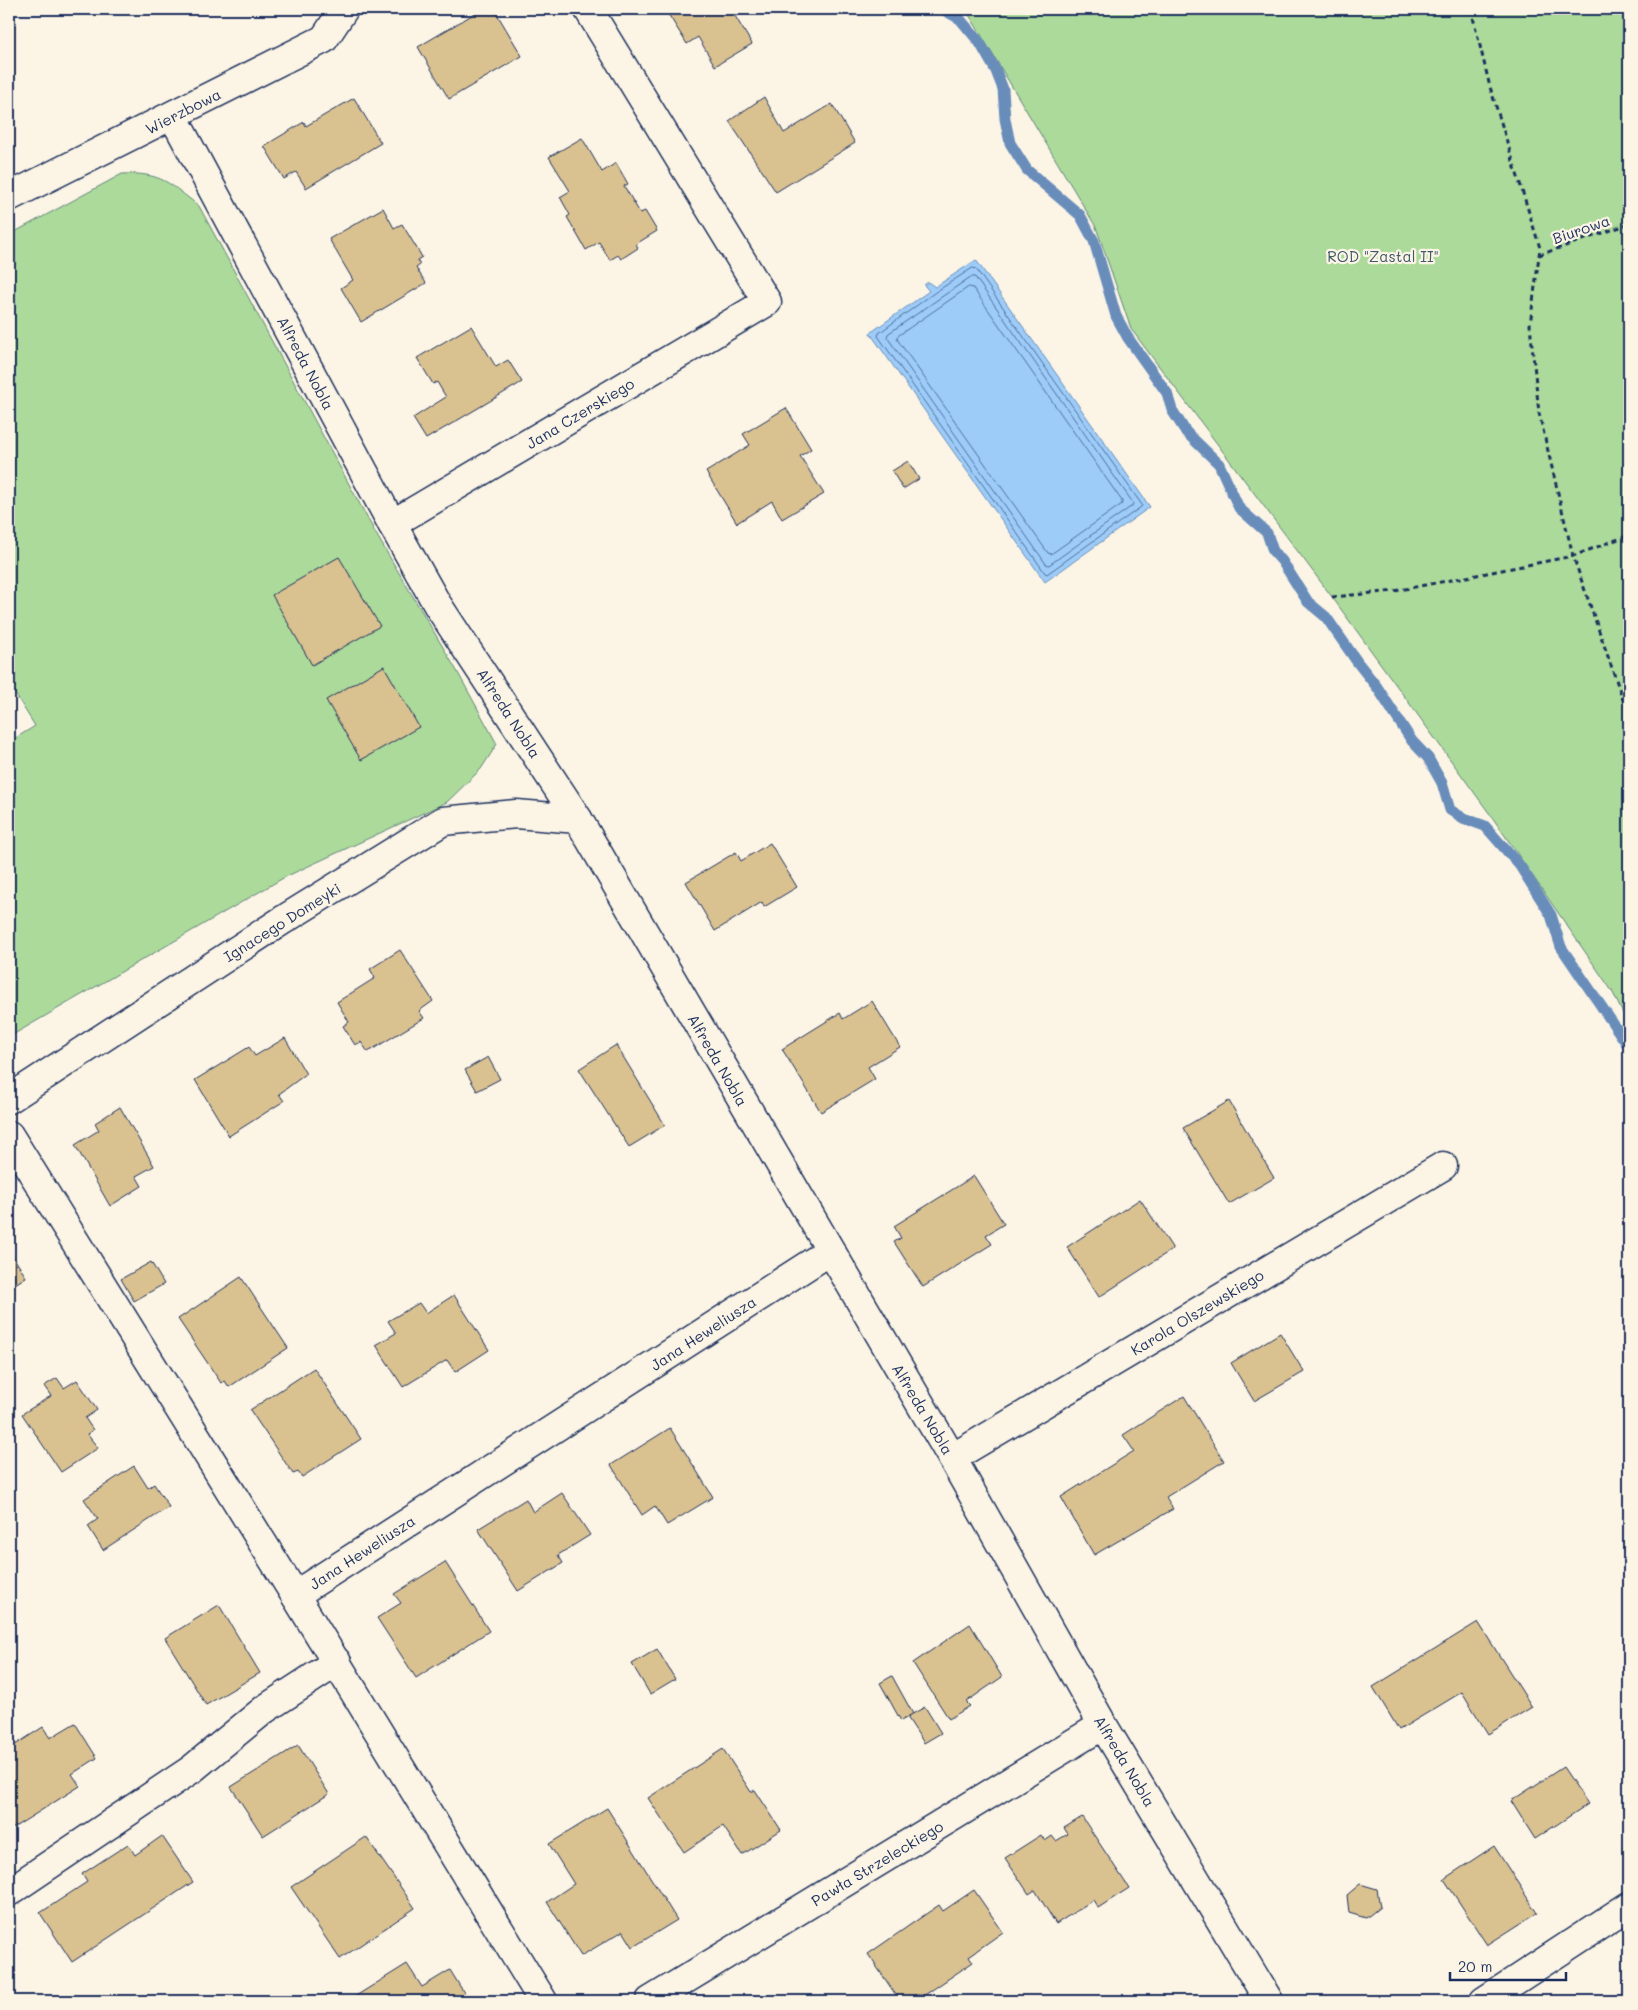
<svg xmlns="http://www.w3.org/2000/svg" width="1638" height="2010" viewBox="0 0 1638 2010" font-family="Mali,sans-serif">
<rect width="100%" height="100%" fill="#fcf5e5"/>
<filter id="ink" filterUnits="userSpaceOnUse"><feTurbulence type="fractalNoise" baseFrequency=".02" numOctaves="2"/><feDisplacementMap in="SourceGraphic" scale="10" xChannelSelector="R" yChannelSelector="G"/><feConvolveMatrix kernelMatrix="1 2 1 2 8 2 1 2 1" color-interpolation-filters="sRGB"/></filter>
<g filter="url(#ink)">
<g fill="#abda9a" stroke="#63847c">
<polygon points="979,9 1629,9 1629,1026 1612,991 1492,817 1332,597 1131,329 1096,227 968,13"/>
<path d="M122,174C162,172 170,184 199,206L376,534L457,671L497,744L481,769L447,802L285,877L9,1037V742L35,726L9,684V235Z"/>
</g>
<polygon fill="#9dccf9" stroke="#698dbb" points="976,260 1150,507 1045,582 870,333 929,291 924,285 928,282 935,287"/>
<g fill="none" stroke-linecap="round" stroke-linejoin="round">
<g stroke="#4f6e9c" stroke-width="1">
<polygon points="973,268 976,269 1142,505 1141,507 1047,574 1045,573 878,336 879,333 934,293"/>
<polygon points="971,277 975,277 1133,503 1132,506 1049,565 1046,564 887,337 888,334"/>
<polygon points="969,287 973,288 1122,501 1122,504 1051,554 1048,553 897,339 898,336"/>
</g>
<polyline stroke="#698dbb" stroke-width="11" points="942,9 960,19 980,43 996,71 1003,89 1005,119 1010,143 1027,170 1080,215 1094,241 1116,316 1128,338 1167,393 1172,410 1186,432 1219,464 1239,508 1267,533 1273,551 1282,561 1308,602 1326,617 1358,663 1377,687 1412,741 1428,758 1442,783 1450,810 1463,818 1485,826 1520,866 1551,915 1561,947 1629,1047"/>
</g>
<g fill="#dac190" stroke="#1b2f5e">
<polygon points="482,9 494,9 522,56 449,99 418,47"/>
<polygon points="665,9 746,9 735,16 752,44 715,66 698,37 687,44"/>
<polygon points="764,97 784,133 832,104 855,143 776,192 729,121"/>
<polygon points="354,98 381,143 306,188 296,172 284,179 264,146 304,122 306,126"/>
<polygon points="582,138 602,172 616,163 628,184 624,186 640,213 645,211 657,231 636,244 638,248 621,259 618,255 610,260 599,242 586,250 567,217 570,215 560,197 570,191 549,157"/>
<polygon points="383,208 394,228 402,224 422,257 417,260 420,265 416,268 426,283 361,322 341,288 353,280 329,239"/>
<polygon points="471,326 496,367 508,360 522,382 426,439 413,418 446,397 437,382 433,384 417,358"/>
<polygon points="786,408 811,449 800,456 824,494 782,519 772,501 737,523 706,472 750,445 743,434"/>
<polygon points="908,461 919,479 903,489 892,471"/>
<polygon points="339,557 380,626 312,665 272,595"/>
<polygon points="384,666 419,727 361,760 326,700"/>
<polygon points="770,843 797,887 764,907 762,902 715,931 686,882 736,852 741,861"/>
<polygon points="400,950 433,1001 419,1011 424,1018 368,1052 361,1042 355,1045 343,1026 349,1022 337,1002 375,978 370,969"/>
<polygon points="872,1001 900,1047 868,1067 875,1079 821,1112 782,1049 840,1013 843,1019"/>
<polygon points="285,1038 306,1074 279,1094 284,1101 229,1136 195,1080 249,1047 255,1056"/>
<polygon points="616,1045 665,1125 629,1147 579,1069"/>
<polygon points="488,1057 500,1079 477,1091 465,1070"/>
<polygon points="1229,1101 1274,1178 1229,1204 1183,1128"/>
<polygon points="120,1107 154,1166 136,1176 142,1186 110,1206 75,1145 99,1130 95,1123"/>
<polygon points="974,1176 1004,1224 986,1235 992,1244 923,1287 894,1242 901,1238 894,1226"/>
<polygon points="1140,1199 1173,1249 1099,1297 1067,1247"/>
<polygon points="9,1250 26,1277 9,1288"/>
<polygon points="151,1262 164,1284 134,1301 121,1279"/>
<polygon points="241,1277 288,1348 229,1387 225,1381 221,1383 178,1319"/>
<polygon points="454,1295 489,1350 455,1372 447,1360 403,1387 376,1345 396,1333 388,1321 419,1303 426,1313"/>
<polygon points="1280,1333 1304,1372 1254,1401 1231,1363"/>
<polygon points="314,1368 361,1439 302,1477 298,1472 293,1474 250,1410"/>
<polygon points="57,1378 64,1388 77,1380 97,1410 85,1418 93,1430 87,1434 98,1448 61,1472 22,1414 51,1396 44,1386"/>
<polygon points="1184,1396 1224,1461 1166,1497 1173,1509 1094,1555 1061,1497 1134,1451 1123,1435"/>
<polygon points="670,1428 713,1497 667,1525 655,1506 642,1515 611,1465"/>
<polygon points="134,1466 148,1488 154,1484 169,1507 103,1550 88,1526 98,1519 84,1499"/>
<polygon points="562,1493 590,1535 558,1555 563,1563 518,1591 478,1529 526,1499 533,1512"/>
<polygon points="445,1562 489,1631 416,1678 377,1618 401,1603 394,1594"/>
<polygon points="219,1605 260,1673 206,1705 165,1638"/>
<polygon points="1478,1622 1532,1707 1488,1734 1462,1692 1399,1730 1373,1687"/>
<polygon points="970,1624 1002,1677 966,1702 970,1706 949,1719 913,1663"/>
<polygon points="657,1649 675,1679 650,1694 632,1664"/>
<polygon points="892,1676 913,1714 901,1721 880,1683"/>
<polygon points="925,1707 941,1733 924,1743 907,1717"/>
<polygon points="75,1723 97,1758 72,1774 80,1786 10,1830 9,1828 9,1749 43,1727 50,1738"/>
<polygon points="298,1745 329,1794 263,1836 231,1787"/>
<polygon points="723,1749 751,1792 755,1790 781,1830 742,1855 723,1826 684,1852 648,1798"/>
<polygon points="1563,1767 1588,1804 1535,1839 1511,1801"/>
<polygon points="607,1808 677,1920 633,1947 623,1931 581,1956 547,1902 574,1884 549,1844"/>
<polygon points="1082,1817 1129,1888 1098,1908 1093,1900 1056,1924 1035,1890 1029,1894 1005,1858 1041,1835 1045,1841 1052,1836 1056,1841 1068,1834 1064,1828"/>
<polygon points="162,1836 193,1882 72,1962 40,1913 87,1882 82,1874 128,1844 135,1855"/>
<polygon points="366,1837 415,1908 340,1959 291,1887"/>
<polygon points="1494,1846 1537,1913 1487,1945 1444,1879"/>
<polygon points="1360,1884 1377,1889 1380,1907 1366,1918 1349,1913 1347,1895"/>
<polygon points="974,1890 1003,1932 969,1956 973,1962 916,2001 900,2001 868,1954 939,1905 943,1911"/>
<polygon points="407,1964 422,1987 450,1970 469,2001 352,2001 351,1999"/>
</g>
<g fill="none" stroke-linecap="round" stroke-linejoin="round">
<defs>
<g id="minor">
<polyline points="173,116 392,524 437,604 578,819 952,1458 1103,1725 1269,2001"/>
<polyline points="9,197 324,39 344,9"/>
<polyline points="392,524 767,302 588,9"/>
<polyline points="9,1099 283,920 443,821 516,814 578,819"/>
<polyline points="9,1135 295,1595"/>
<polyline points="952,1458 1443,1166"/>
<polyline points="9,1892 192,1769 265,1709 337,1662"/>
<polyline points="543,2001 295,1595 830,1251"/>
<polyline points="650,2001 1103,1725"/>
<polyline points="1484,2001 1629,1906"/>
</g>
</defs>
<use href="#minor" stroke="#1b2f5e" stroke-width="31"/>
<g stroke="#1b2f5e" stroke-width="3" stroke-dasharray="5 4" stroke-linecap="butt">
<polyline points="1471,9 1490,87 1540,248 1530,325 1539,413 1573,556 1629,717"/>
<polyline points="1539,255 1629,224"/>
<polyline points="1332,597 1395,591 1573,556 1629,535"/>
</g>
<use href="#minor" stroke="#fcf5e5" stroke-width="28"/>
</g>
</g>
<g text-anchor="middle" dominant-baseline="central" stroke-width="4.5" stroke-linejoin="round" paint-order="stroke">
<g font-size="15" fill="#1b2f5e" stroke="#fcf5e5">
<text transform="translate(183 111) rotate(-27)">Wierzbowa</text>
<text transform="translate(1581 229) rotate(-19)">Biurowa</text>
<text transform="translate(306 363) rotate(62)">Alfreda Nobla</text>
<text transform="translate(580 413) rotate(-31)">Jana Czerskiego</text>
<text transform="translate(509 713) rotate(57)">Alfreda Nobla</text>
<text transform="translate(282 922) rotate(-32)">Ignacego Domeyki</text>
<text transform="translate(718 1060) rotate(60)">Alfreda Nobla</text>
<text transform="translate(1197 1312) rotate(-31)">Karola Olszewskiego</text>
<text transform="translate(703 1333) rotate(-33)">Jana Heweliusza</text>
<text transform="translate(923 1409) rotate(59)">Alfreda Nobla</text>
<text transform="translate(362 1552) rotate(-33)">Jana Heweliusza</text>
<text transform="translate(1125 1761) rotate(59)">Alfreda Nobla</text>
<text transform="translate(877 1863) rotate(-31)">Pawła Strzeleckiego</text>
</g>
<g font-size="15" fill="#3f5a6d" stroke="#fcf5e5">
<text x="1383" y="256">ROD "Zastal II"</text>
</g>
</g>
<rect width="1638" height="2010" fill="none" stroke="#fcf5e5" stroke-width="30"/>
<rect x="15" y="15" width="1608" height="1980" fill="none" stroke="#1b2f5e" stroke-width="2" filter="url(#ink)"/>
<path d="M1450 1972v8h116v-8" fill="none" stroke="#1b2f5e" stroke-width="2.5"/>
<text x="1458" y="1972" font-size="15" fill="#1b2f5e" stroke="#fcf5e5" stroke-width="4" paint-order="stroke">20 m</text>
</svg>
